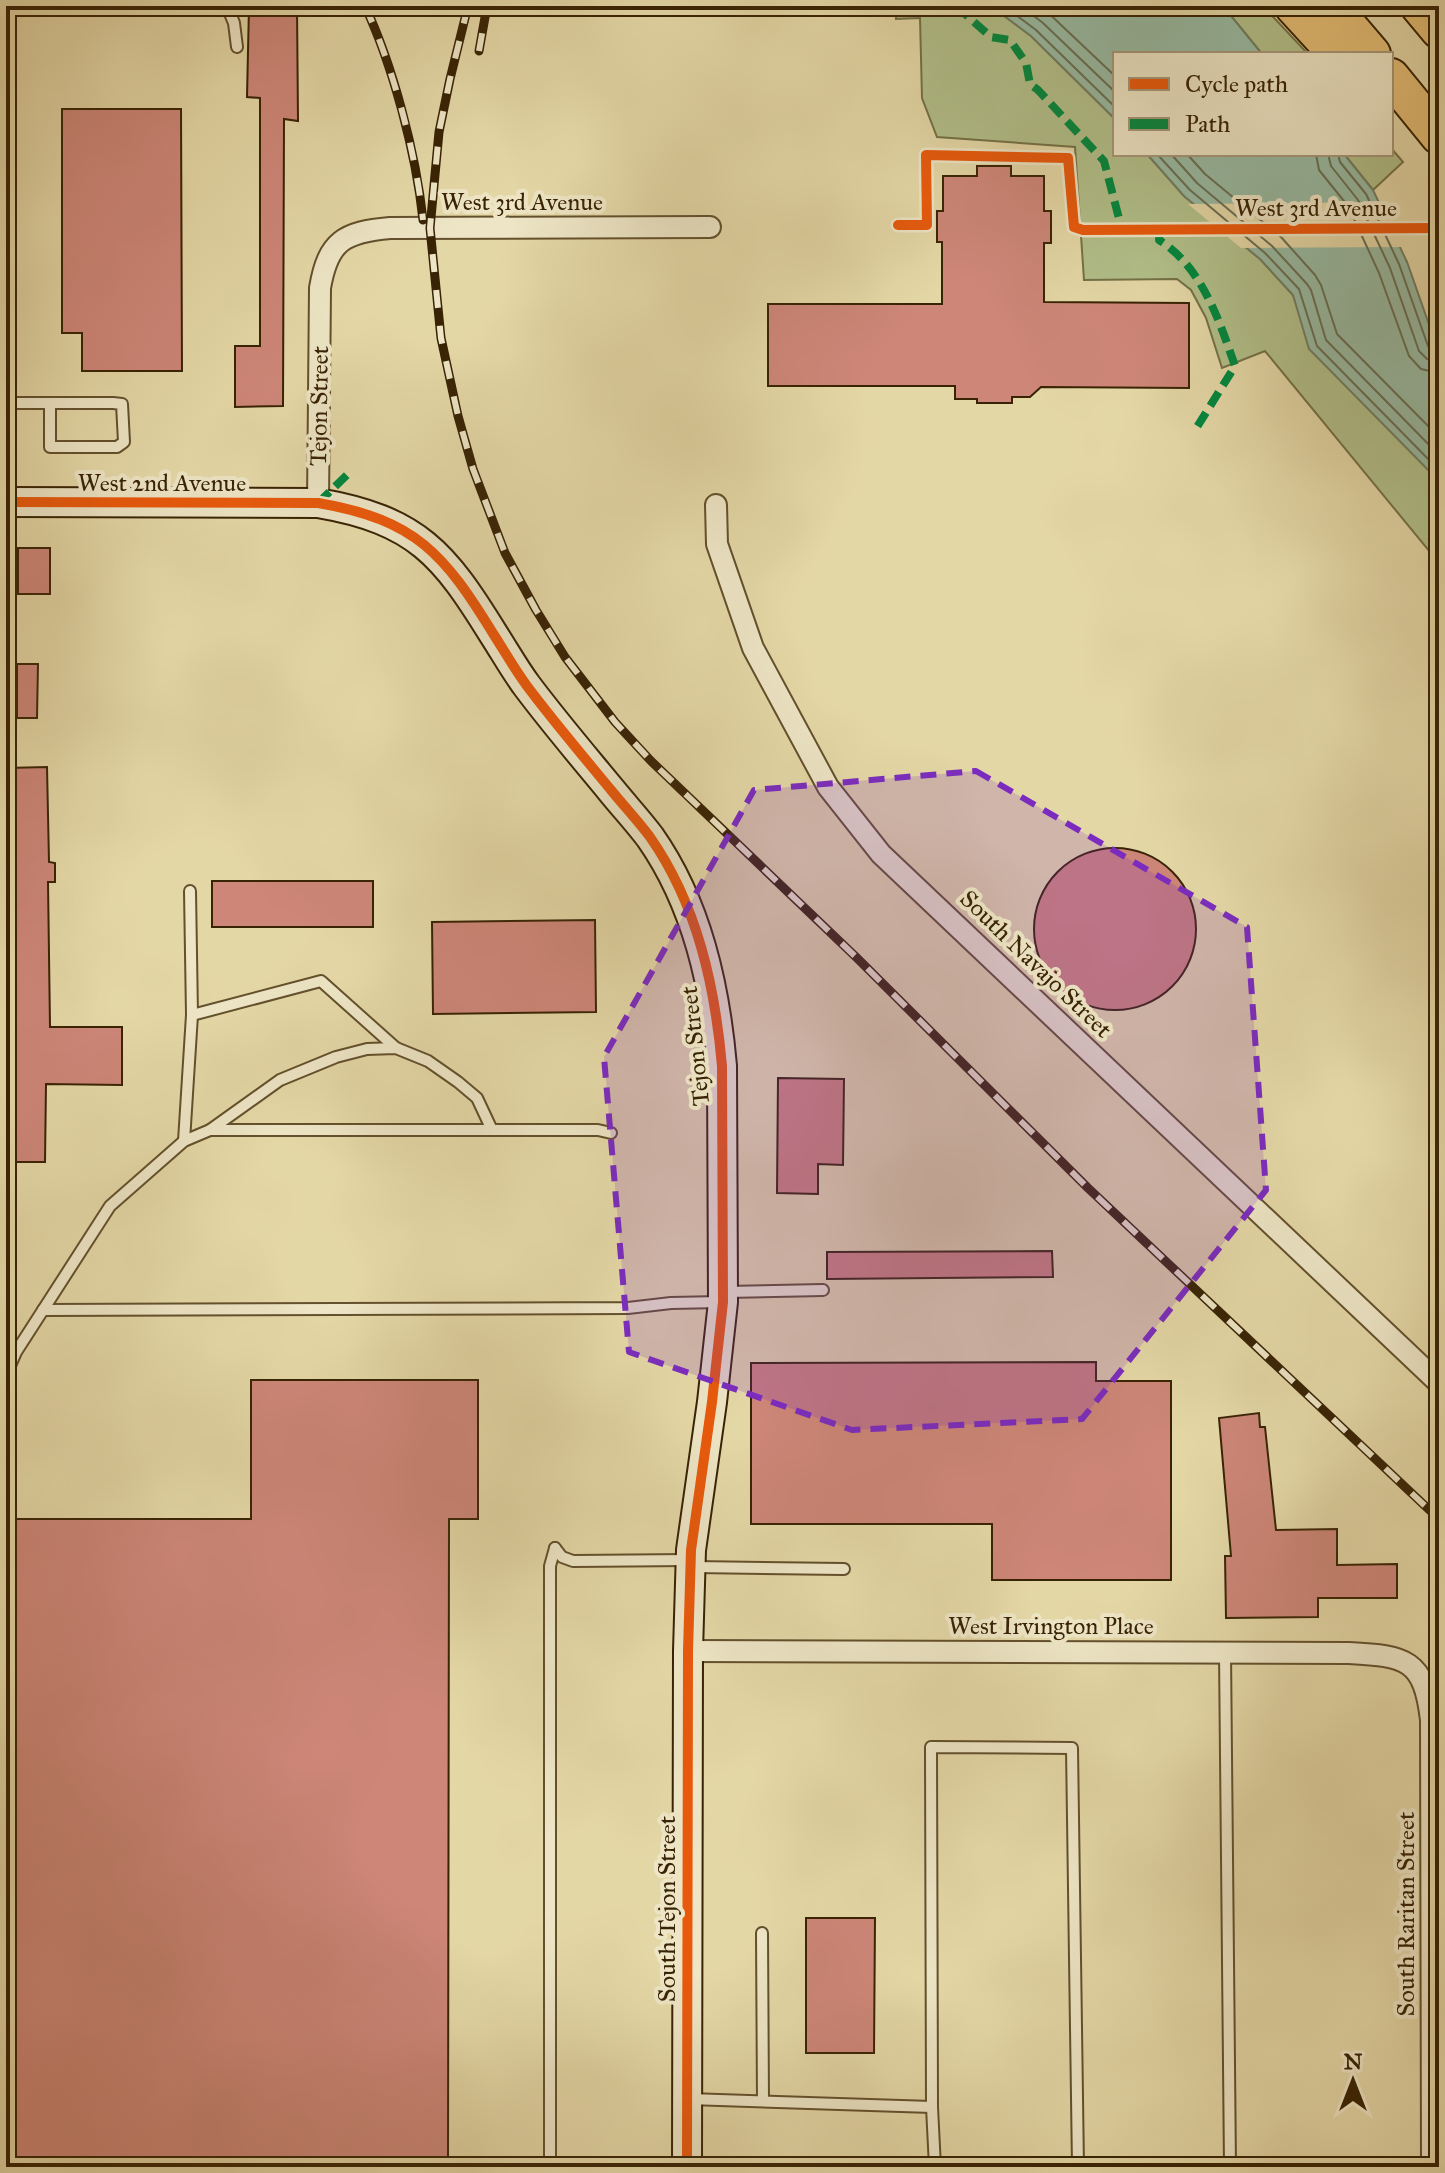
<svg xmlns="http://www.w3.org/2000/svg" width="1445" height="2173" viewBox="0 0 1445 2173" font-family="'IM FELL Great Primer',serif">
<rect width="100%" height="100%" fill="#e4d7a6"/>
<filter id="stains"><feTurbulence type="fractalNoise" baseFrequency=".0025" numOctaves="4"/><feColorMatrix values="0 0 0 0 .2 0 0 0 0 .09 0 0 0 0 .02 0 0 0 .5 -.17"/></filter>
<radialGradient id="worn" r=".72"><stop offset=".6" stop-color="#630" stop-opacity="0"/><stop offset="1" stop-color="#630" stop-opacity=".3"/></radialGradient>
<g fill="#b1bf89" stroke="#747146" stroke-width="2">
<polygon points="896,6 991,6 1031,36 1115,119 1115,154 1147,154 1184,196 1260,259 1293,295 1301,318 1411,451 1439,481 1439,563 1265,351 1222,368 1206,318 1191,290 1177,279 1084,280 1075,147 937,137 922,98 920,18 896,19"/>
<polygon points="1223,6 1263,6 1308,54 1262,54"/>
<polygon points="1391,148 1403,162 1373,190 1344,154 1391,154"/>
</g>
<g fill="#97baa2" stroke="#717e63" stroke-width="2">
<polygon points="991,6 1223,6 1262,54 1115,54 1115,119 1031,36"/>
<polygon points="1147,154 1344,154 1373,190 1407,262 1439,353 1439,481 1309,349 1293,295 1260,259 1184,196"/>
</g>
<polygon fill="#e4d7a6" points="1383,202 1405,247 1241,248 1188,204"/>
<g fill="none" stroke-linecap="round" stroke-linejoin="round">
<g stroke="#686e53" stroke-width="2">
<polyline points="1004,6 1036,30 1115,107"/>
<polyline points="1021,6 1043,23 1115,92"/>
<polyline points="1041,6 1115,76"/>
<polyline points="1157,154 1190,190 1265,253 1299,289 1317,346 1439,470"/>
<polyline points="1171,154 1197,183 1272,246 1307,284 1311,290 1326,340 1439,455"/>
<polyline points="1187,154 1205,174 1281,237 1315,275 1321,285 1337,334 1439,437"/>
<polyline points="1316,154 1319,170 1348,206 1379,273 1409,356 1421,369 1439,373"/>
<polyline points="1328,154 1331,166 1358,200 1390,268 1419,351 1427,359 1439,361"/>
<polyline points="1338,154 1340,162 1366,194 1399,264 1428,346 1433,351 1439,351"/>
</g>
</g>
<g fill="#cd8678" stroke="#382304" stroke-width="2">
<polygon points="249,6 297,6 298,121 284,119 283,406 235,407 235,346 260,346 260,98 247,97"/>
<polygon points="62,109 181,109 182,371 82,371 82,333 62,333"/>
<polygon points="977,166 1011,166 1011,176 1044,176 1044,211 1051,211 1051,243 1044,243 1044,302 1189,303 1189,388 1041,387 1030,397 1012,397 1012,403 977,403 977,399 955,399 955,386 768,386 768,304 942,304 942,242 937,242 937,211 943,211 943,176 977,176"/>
<rect x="18" y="548" width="32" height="46"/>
<polygon points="17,664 38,664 37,718 17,718"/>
<polygon points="47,767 49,862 55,863 55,882 48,882 50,1027 122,1027 122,1085 46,1084 45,1162 6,1162 6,894 14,894 15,849 8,849 6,768"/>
<circle cx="1115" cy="929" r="81"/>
<rect x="212" y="881" width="161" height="46"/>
<polygon points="595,920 596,1012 433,1014 432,922"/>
<polygon points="778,1078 844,1079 843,1165 818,1164 818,1194 777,1193"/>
<polygon points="1052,1251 1053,1277 827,1279 827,1252"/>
<polygon points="1096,1362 1096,1381 1171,1381 1171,1580 992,1580 992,1524 751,1524 751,1363"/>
<polygon points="251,1380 478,1380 478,1519 449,1519 448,2167 6,2167 6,1519 251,1519"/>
<polygon points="1259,1413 1260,1427 1265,1427 1276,1530 1337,1529 1337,1565 1397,1564 1397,1598 1318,1598 1318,1617 1226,1618 1225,1556 1231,1556 1219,1418"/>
<polygon points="806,1918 875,1918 874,2053 806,2053"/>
</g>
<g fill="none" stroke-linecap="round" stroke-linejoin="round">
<defs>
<g id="lane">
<polyline points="227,6 234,23 237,47"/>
<polyline points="6,403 113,403 122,404 124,442 117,447 50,447 50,403"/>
<polyline points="192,1015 321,981 396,1048"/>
<polyline points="210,1130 280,1080 336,1057 367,1049 396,1048 428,1061 458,1082 477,1098 492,1130"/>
<polyline points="184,1141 192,1015 190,891"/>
<polyline points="725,1292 823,1290"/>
<polyline points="43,1310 628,1308 671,1303 721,1302"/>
<polyline points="6,1375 16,1352 110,1206 184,1141 210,1130 598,1130 611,1133"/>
<polyline points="555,1548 562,1557 573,1561 689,1560"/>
<polyline points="694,1567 844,1569"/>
<polyline points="1225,1652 1230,2167"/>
<polyline points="762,1933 763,2101"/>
<polyline points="689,2099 932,2107"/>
<polyline points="550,2167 550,1566 555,1548"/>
<polyline points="935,2167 932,2107 931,1747 1072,1748 1078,2167"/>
</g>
<g id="street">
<path d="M318,503L320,288C328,241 344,232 390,228L710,227"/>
<polyline points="716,505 717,544 753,648 828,787 881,854 1439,1383"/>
<path d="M688,1651L1349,1653C1406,1656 1424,1659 1431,1720L1432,2167"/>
</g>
<path id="secondary" d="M6,502L318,503C417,520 444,554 494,635C505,652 515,670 527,686C554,722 583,756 611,790C624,806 638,821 650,837C697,904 715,986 722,1066L723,1302L712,1402L691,1550L688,1651L687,2167"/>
<g id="highway">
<polyline points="1293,6 1337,54"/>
<polyline points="1331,6 1372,54"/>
<polyline points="1419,6 1439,30"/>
<polyline points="1391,77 1439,136"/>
</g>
</defs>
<use href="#lane" stroke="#63502c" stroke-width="14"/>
<use href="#street" stroke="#63502c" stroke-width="24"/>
<use href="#secondary" stroke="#382304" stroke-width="32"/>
<use href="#highway" stroke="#382304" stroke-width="40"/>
<use href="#lane" stroke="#ede5c5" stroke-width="10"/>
<use href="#street" stroke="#ede5c5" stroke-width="20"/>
<use href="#secondary" stroke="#ede5c5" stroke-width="28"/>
<use href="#highway" stroke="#e2bc73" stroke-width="36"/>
<defs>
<g id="rail">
<path d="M365,6C393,66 416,153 423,220"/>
<polyline points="468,6 450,79 439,132 430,228 441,338 458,416 473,469 505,553 536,610 565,657 615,722 651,761 857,958 1088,1188 1439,1519"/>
<polyline points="479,51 487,6"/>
</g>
</defs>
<use href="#rail" stroke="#382304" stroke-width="9"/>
<use href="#rail" stroke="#ede5c5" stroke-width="6" stroke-dasharray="18" stroke-linecap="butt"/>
<g stroke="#00873e" stroke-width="8" stroke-dasharray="16 8" stroke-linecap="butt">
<polyline points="956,6 991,37 1010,40 1026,63 1030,84 1038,90 1104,161 1122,230"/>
<path d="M1160,229L1159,240C1202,267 1219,320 1235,366L1197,427"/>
<polyline points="318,503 351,471"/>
</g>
<defs>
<g id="cycleway">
<polyline points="898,225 927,225 926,155 1068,158 1074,227 1083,230 1439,228"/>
<path d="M6,502L318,503C417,520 444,554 494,635C505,652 515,670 527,686C554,722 583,756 611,790C624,806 638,821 650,837C697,904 715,986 722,1066L723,1302L712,1402L691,1550L688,1651L687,2167"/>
</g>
</defs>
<use href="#cycleway" stroke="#ede5c5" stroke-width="15"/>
<use href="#cycleway" stroke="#e8590c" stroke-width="10"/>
</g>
<path fill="#7b2cbf" fill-opacity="0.2" stroke="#7b2cbf" stroke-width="6" stroke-dasharray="16 10" stroke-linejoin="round" d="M976,771L1247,927L1266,1190L1082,1419L852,1430L629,1352L604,1057L754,790Z"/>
<g text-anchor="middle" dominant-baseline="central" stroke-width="8" stroke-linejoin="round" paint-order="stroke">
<g font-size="24" fill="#382304" stroke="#ede5c5">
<text x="522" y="202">West 3rd Avenue</text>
<text x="1316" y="208">West 3rd Avenue</text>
<text transform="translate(319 406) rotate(-89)">Tejon Street</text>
<text x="162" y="483">West 2nd Avenue</text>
<text transform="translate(1036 964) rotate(44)">South Navajo Street</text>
<text transform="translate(695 1046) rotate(-96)">Tejon Street</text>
<text x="1051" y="1626">West Irvington Place</text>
<text transform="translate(667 1909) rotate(-90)">South Tejon Street</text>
<text transform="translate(1406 1914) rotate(-90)">South Raritan Street</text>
</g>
</g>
<rect width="1445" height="2173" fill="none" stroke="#e4d7a6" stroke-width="32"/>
<rect x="8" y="8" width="1429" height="2157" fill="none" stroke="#382304" stroke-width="4"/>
<rect x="16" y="16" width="1413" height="2141" fill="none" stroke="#382304" stroke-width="2"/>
<rect x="1113" y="52" width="280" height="104" fill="#ede5c5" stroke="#a59778" stroke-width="2"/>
<rect x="1129" y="78" width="40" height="12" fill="#e8590c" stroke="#a59778" stroke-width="2"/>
<text x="1185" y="92" font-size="24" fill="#382304">Cycle path</text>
<rect x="1129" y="118" width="40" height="12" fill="#00873e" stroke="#a59778" stroke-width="2"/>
<text x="1185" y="132" font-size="24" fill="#382304">Path</text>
<g transform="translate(1353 2081)" stroke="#ede5c5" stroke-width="6" paint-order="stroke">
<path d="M0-6L14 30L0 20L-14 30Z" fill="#382304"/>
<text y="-12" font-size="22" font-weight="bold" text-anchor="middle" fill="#382304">N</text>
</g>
<rect width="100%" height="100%" filter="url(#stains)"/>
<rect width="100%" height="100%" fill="url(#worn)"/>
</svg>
